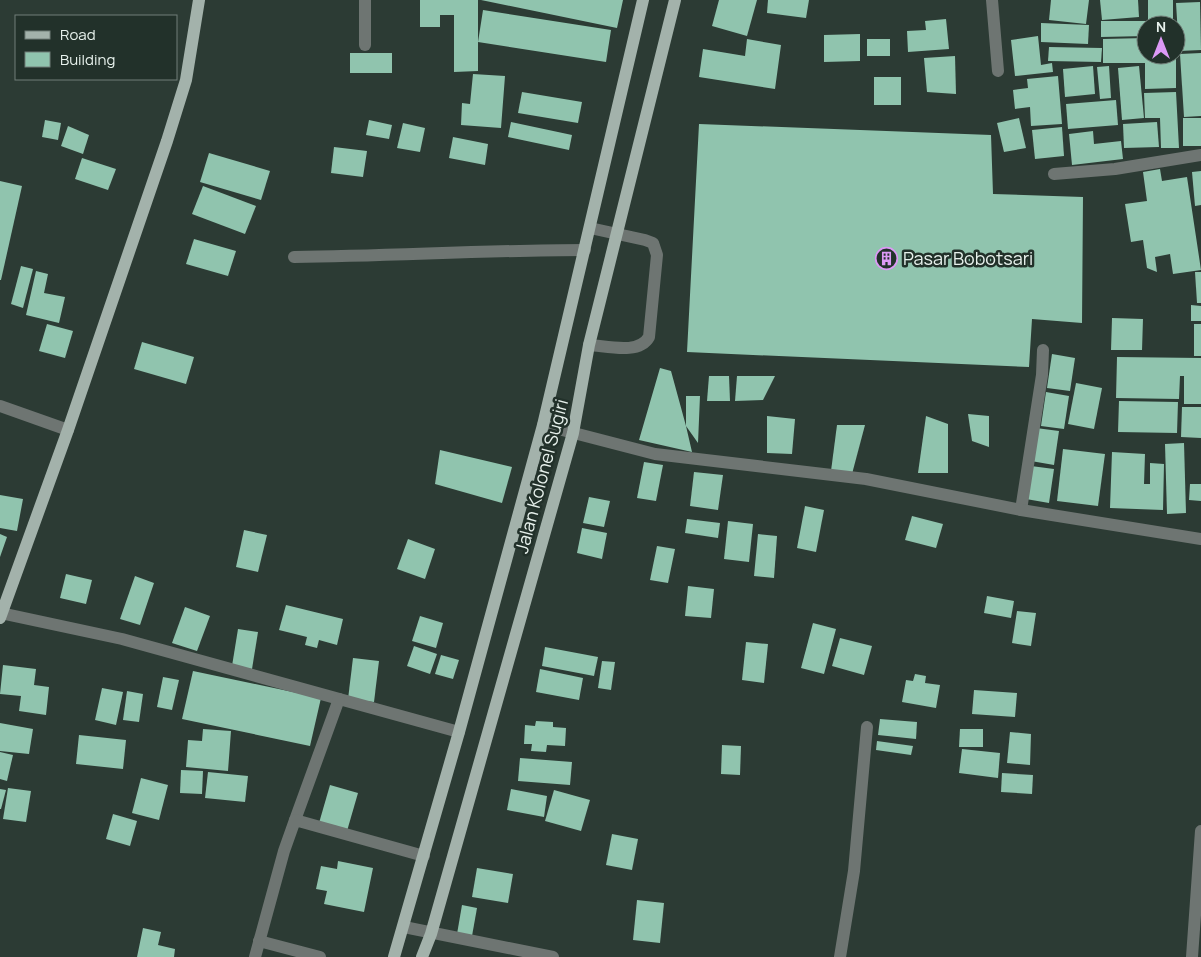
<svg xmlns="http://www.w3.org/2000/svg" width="1201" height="957" viewBox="0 0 1201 957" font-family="Manrope,sans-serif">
<rect width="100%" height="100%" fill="#2c3b34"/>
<g fill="#90c4ae">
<polygon points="420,0 478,0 478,71 454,72 454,15 440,15 440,27 420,27"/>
<polygon points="481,0 623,0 617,28"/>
<polygon points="719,0 757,0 747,36 712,26"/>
<polygon points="768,0 809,0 806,18 767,13"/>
<polygon points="1051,0 1089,0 1086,24 1049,20"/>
<polygon points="1100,0 1138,0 1139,17 1102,20"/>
<polygon points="1148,0 1173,0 1173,25 1146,25 1146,36 1101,37 1101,21 1148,21"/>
<polygon points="1200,2 1201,50 1179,51 1176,3"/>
<polygon points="483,10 611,30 606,62 478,42"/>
<polygon points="946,19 949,49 908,52 907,31 926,30 925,21"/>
<polygon points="1041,23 1089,25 1088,44 1041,42"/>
<polygon points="860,34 860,61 824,62 824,35"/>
<polygon points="1038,36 1041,65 1052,63 1053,72 1015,76 1011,40"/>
<polygon points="1146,38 1146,55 1176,55 1176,88 1145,89 1145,63 1103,63 1103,39"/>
<polygon points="747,39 781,45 775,89 699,77 703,49 745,56"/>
<rect x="867" y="39" width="23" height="17"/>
<polygon points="1049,47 1102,48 1101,62 1048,61"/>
<rect x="350" y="53" width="42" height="20"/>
<polygon points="1201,53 1201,116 1184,117 1180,54"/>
<polygon points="955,56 956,94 927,92 924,58"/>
<polygon points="1093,66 1095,94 1065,97 1063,69"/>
<polygon points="1109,66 1111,98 1100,99 1097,67"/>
<polygon points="1139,66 1144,118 1122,120 1118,68"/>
<polygon points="473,74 505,76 501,128 461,125 462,103 470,104"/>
<polygon points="1058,76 1062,124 1031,126 1030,107 1015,109 1013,90 1028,88 1027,79"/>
<rect x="874" y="77" width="27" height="28"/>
<polygon points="522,92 582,102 578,123 518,113"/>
<polygon points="1176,92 1179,148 1161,148 1160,118 1145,118 1144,93"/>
<polygon points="1116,100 1118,125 1068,129 1066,104"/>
<polygon points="1019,118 1026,148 1004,152 997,123"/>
<rect x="1183" y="118" width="18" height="28"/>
<polygon points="45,120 61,123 58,140 42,137"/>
<polygon points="369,120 392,125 389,139 366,135"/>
<polygon points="511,122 572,135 569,150 508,137"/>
<polygon points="1157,122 1159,147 1124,148 1123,124"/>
<polygon points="403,123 425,128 420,152 397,148"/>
<polygon points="699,124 991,135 993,194 1083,197 1082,323 1032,319 1029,367 687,352"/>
<polygon points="68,126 89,135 83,154 61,146"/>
<polygon points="1062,127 1064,156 1035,159 1032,130"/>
<polygon points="1093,131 1094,144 1121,141 1123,159 1072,165 1069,134"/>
<polygon points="453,137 488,144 485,165 449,158"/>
<polygon points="334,147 367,151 363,177 331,173"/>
<polygon points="209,153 270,171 261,200 200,182"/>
<polygon points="82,158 116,169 108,190 75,179"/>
<polygon points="1160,169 1162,181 1187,177 1201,270 1173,274 1170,254 1155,257 1157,272 1147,268 1143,240 1131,242 1125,204 1147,201 1143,172"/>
<polygon points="1201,171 1201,205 1195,206 1192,172"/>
<polygon points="0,181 22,186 1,280 0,280"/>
<polygon points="203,186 256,206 245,234 192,214"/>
<polygon points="194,239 236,251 228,276 186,264"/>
<polygon points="21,266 33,269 23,308 11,304"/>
<polygon points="36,271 48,274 44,293 65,297 59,323 26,315"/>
<polygon points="1195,272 1201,272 1201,303 1197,303"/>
<polygon points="1191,305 1201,306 1201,321 1191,321"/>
<polygon points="1112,318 1143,319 1142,350 1111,350"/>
<polygon points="47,324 73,331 65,358 39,351"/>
<rect x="1194" y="324" width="7" height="32"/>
<polygon points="142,342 194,357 186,384 134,369"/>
<polygon points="1052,354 1075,358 1070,391 1047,388"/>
<polygon points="1117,357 1201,358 1201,404 1184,404 1184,376 1180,376 1179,399 1116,398"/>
<polygon points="660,368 671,371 686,426 686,396 700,396 698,443 686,426 692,452 639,440"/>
<polygon points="709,376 729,376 730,401 707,401"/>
<polygon points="737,376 775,376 763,400 735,401"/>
<polygon points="1076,383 1102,388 1094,429 1068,424"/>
<polygon points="1046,392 1069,396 1064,429 1041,426"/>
<polygon points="1119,401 1178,402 1177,433 1118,432"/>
<polygon points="1182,407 1201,407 1201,438 1181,437"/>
<polygon points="968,414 989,416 989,447 972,441"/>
<polygon points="767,416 795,419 792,454 767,453"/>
<polygon points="926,416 948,424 948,473 918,473"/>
<polygon points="837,425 865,425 852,474 831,471"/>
<polygon points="1036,428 1059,431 1054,465 1031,461"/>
<polygon points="1184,443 1186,513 1167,514 1165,444"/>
<polygon points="1063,449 1105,454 1098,506 1057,501"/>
<polygon points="440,450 512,467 502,503 435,484"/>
<polygon points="1112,452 1145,454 1144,484 1150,484 1150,463 1164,464 1163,510 1110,508"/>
<polygon points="644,462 663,465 656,501 637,498"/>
<polygon points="1031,466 1054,469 1049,503 1026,499"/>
<polygon points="694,472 723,475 718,510 690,506"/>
<polygon points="1190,484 1201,484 1201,501 1189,500"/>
<polygon points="0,495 23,499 17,531 0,528"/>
<polygon points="589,497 610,501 604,527 583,523"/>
<polygon points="805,506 824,510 816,552 797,548"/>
<polygon points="912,516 943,524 936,548 905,540"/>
<polygon points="687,519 720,523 718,538 685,533"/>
<polygon points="728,521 753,524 749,562 724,559"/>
<polygon points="582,528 607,533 602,559 577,553"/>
<polygon points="244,530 267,535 258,572 236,567"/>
<polygon points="0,534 7,537 0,557"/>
<polygon points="758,534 777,536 774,578 754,576"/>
<polygon points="408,539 435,549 425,579 397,569"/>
<polygon points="657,546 675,549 668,583 650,580"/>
<polygon points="66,574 92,580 86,604 60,598"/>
<polygon points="135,576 154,583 140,625 120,619"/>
<polygon points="688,586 714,589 711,618 685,616"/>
<polygon points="987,596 1014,601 1011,618 984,613"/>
<polygon points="286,605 343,619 337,645 319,640 317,648 305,645 307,637 279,630"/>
<polygon points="185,607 210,616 197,651 172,643"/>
<polygon points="1017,611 1036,613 1031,646 1012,643"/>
<polygon points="420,616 443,623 436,648 412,641"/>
<polygon points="813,623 836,629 824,674 801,668"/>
<polygon points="238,629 258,632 252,669 232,666"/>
<polygon points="840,638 872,646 864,675 832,666"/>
<polygon points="746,642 768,644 764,683 742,680"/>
<polygon points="414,646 437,654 430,674 407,666"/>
<polygon points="545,647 598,657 594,676 542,666"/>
<polygon points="441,655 459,660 453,679 435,674"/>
<polygon points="353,658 379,661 374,702 348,699"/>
<polygon points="602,661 615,662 611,690 598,688"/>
<polygon points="3,665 36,669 34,685 49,687 46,715 19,711 21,696 0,694"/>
<polygon points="540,669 583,678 579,700 536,692"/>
<polygon points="193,671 321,698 310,746 182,719"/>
<polygon points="915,674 926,676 925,683 940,685 936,708 902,702 906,680 913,681"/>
<polygon points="163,677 179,680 172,710 157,707"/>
<polygon points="102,688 123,692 116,725 95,720"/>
<polygon points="974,690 1017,693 1015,717 972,714"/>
<polygon points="127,691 143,694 139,722 123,720"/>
<polygon points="880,719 917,722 916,739 878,735"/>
<polygon points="536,721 553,722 553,727 566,728 565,746 547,745 546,752 531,751 532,744 524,744 525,725 535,726"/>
<polygon points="0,723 33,729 29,754 0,751"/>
<polygon points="203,729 231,731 228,771 186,767 188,740 202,741"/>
<polygon points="960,729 983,729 983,747 959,747"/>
<polygon points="1010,732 1031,734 1030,765 1007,763"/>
<polygon points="79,735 126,740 123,769 76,764"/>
<polygon points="877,741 913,746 911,755 876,750"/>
<polygon points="722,745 741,746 740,775 721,774"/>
<polygon points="962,749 1000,753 998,778 959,773"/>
<polygon points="0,752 13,755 7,781 0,779"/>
<polygon points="520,758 572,762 570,785 518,781"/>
<polygon points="181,770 203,771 202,794 180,793"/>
<polygon points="208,772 248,776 245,802 205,798"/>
<polygon points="1002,773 1033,775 1032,794 1001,792"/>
<polygon points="141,778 168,785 159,820 132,813"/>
<polygon points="330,785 358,793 347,831 319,823"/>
<polygon points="8,788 31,791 26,822 3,819"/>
<polygon points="0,789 6,790 1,809 0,809"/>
<polygon points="511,789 547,796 544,817 507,810"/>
<polygon points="554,790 590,800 581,831 545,821"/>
<polygon points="113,814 137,821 130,846 106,839"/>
<polygon points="612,834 638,839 632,870 606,865"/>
<polygon points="338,861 373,868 364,912 324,904 327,891 316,889 321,866 337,869"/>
<polygon points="477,868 513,874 508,903 472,897"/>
<polygon points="637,900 664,903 660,943 633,940"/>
<polygon points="462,905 477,908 472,936 457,934"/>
<polygon points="143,928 161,932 158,945 175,949 174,957 137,957"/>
</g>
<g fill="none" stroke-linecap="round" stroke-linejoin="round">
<g stroke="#6e7572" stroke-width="12">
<polyline points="365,0 365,45"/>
<polyline points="992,0 998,71"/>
<path d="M589,345C607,346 639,355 649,337L657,255L653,243L645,240L590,228"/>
<polyline points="0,406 68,430"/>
<polyline points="1021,510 1042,375 1043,350"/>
</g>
<g stroke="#6e7572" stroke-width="12">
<polyline points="1054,174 1115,169 1201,155"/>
<path d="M294,257C392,256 488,250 585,250"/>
<polyline points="543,425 655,454 866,479 1021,510 1201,539"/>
<polyline points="1,613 122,639 459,732"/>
<polyline points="295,820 339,699"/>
<polyline points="259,941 320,957"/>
<polyline points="255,957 284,851 295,820 424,856"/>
<polyline points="840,957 854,871 867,727"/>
<polyline points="1192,957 1201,831"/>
</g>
<polyline stroke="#6e7572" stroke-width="12" points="404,927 553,957"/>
<g stroke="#a3b2ab" stroke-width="12">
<polyline points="0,618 68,430 167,141 186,80 199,0"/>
<polyline points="394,957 459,732 543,425 643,0"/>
<polyline points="422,957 431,934 573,433 589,345 675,0"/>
</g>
</g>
<defs>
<symbol id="building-ring" viewBox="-11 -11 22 22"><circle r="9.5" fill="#22312a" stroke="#dc99f5" stroke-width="1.5"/><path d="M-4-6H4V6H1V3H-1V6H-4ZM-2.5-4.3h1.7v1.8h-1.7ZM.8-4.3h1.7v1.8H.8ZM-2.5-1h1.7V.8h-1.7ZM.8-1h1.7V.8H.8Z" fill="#dc99f5"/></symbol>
</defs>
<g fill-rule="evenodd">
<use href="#building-ring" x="874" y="246" width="25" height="25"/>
</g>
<g text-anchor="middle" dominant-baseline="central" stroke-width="5" stroke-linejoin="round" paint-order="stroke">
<g font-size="18" fill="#e7f1ec" stroke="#22312a" text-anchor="start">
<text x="903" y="258">Pasar Bobotsari</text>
</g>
<g font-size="18" fill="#e7f1ec" stroke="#22312a">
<text transform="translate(541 476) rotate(-75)">Jalan Kolonel Sugiri</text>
</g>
</g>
<rect x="15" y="15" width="162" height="65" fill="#22312a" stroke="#717e78"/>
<rect x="25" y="31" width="25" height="8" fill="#a3b2ab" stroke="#717e78"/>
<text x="60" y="40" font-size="15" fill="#e7f1ec">Road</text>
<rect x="25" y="52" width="25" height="15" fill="#90c4ae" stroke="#717e78"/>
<text x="60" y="65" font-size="15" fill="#e7f1ec">Building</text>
<g transform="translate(1161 40)"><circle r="24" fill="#22312a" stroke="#717e78"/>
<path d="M0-4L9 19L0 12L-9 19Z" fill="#dc99f5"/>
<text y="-8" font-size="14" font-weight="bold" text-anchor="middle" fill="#e7f1ec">N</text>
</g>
</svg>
